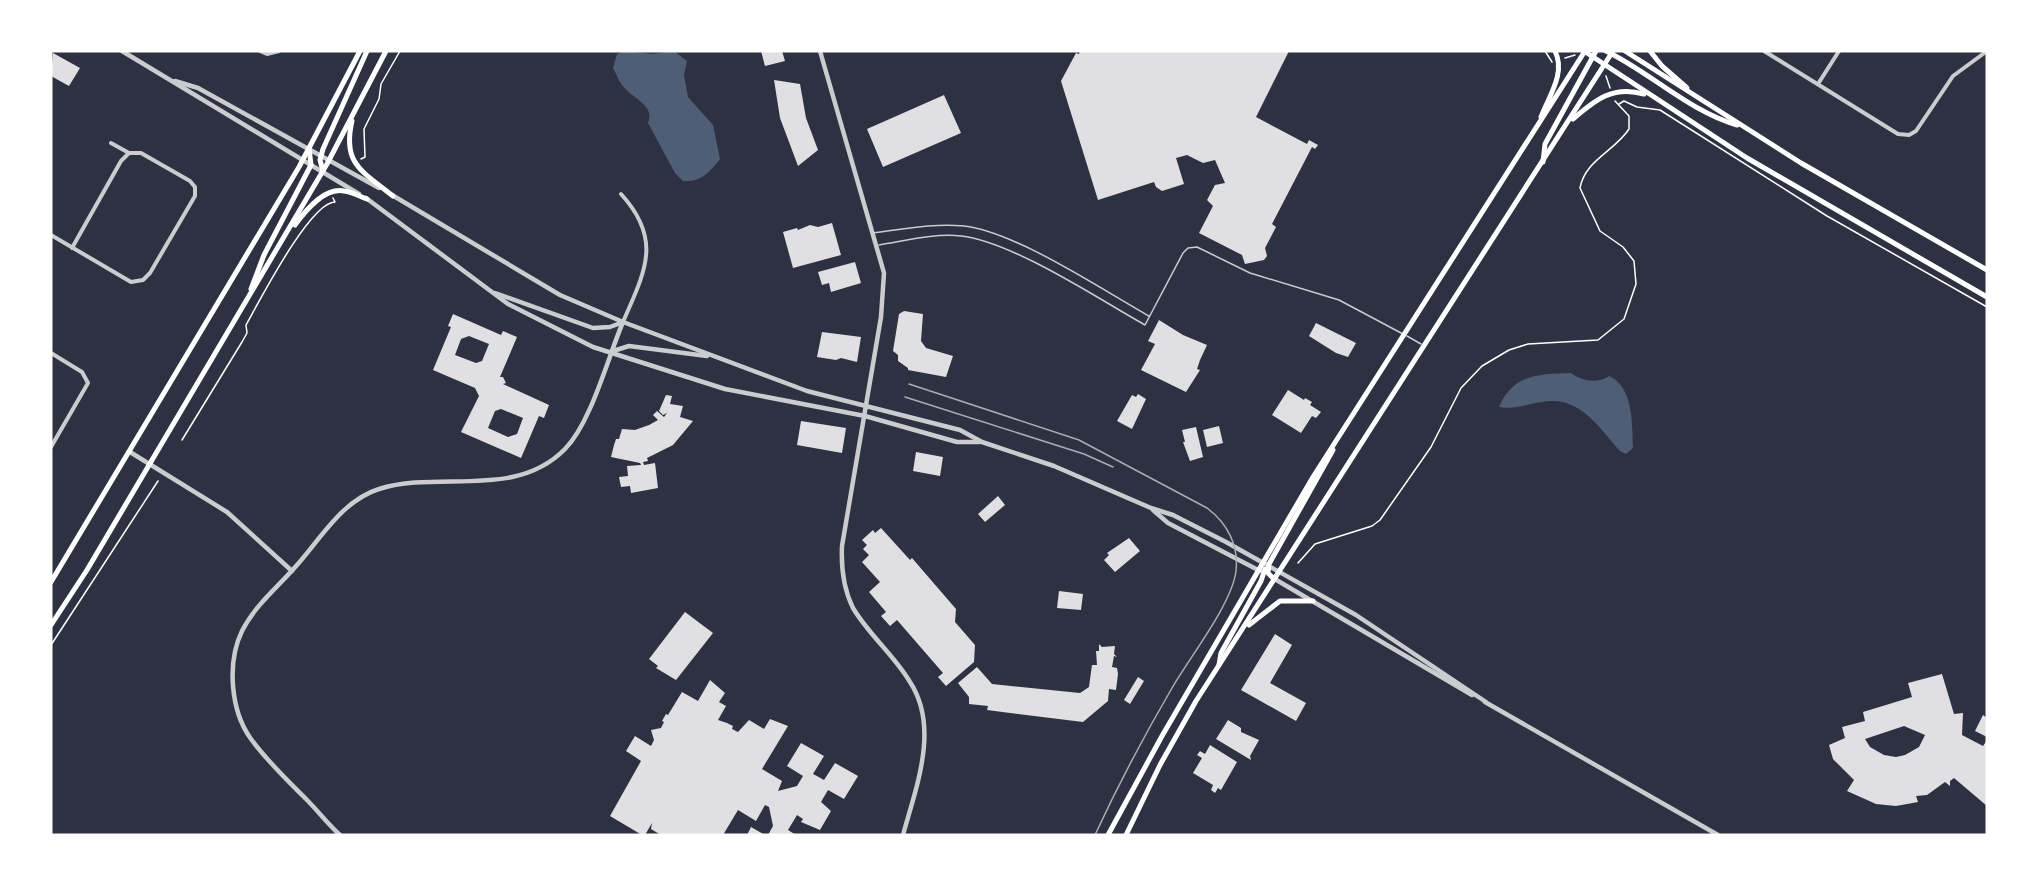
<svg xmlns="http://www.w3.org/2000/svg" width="2038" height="886" viewBox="0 0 2038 886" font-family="'Asap Condensed',sans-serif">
<rect width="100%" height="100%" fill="#2d3142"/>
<g fill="#4f5d75">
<path d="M624,51L653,54L674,51L687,61L684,75L688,97L713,125L720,159C709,173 701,182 683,181L675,173L648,123C656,105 631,98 622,85C618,80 616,73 613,68L617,54Z"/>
<path d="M1571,373C1581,381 1598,384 1609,376C1634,387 1632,425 1633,448L1626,454L1620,451C1601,430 1582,399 1550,401C1531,402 1518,410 1499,407C1513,374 1539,374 1571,373Z"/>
</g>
<g fill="#e0e0e3" fill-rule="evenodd">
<polygon points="761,51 782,51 785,61 765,66"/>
<polygon points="1080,51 1289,51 1256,117 1307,144 1309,140 1318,145 1315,149 1312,147 1272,224 1276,227 1265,248 1267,256 1264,260 1245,264 1242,255 1199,233 1213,206 1207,200 1215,185 1225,183 1215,160 1203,163 1187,155 1176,158 1184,184 1162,191 1156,187 1154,182 1098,200 1061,81 1076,53 1079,54"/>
<polygon points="53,53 80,68 69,86 51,76"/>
<polygon points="774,80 800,84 806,118 818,150 798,166 780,118"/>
<polygon points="944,95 961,133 883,167 867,129"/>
<polygon points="832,223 841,255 793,268 783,232 797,228 798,230 810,225 818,227"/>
<polygon points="855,262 861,283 831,292 829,283 822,285 818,272"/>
<polygon points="904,311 923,314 921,341 926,348 953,356 946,377 908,370 908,368 898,361 898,355 893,351 899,314"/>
<path d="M453,314L501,335L503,331L517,337L500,377H503L506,383L503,384L549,405L544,418L539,416L521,458L461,432L479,396L475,388L433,370L451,327L448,326ZM469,336L489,344L482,361L476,363L455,355L461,339ZM501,409L523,418L517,434L508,437L488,428L495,411Z"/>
<polygon points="1159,320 1183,335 1207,345 1200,360 1197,369 1200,370 1186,392 1141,370 1155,344 1148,341"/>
<polygon points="1316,323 1356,343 1348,357 1336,353 1309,336"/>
<polygon points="822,332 861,337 857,362 841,358 836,360 817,357"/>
<polygon points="1288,390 1304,400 1305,398 1312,402 1310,405 1321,412 1316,418 1312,416 1301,433 1272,415"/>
<polygon points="1138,394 1146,399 1132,429 1117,421 1132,395 1136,397"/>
<polygon points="666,395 672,396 670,404 683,406 680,417 693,421 673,445 647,458 648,461 643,462 644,465 655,463 658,488 631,493 630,486 621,487 619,477 628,476 627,466 641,465 640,463 611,457 614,445 616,439 619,439 622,429 635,430 649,425 658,420 653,415 657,411 664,417 667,413 663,415 659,411"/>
<polygon points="801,421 846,428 842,453 797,445"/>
<polygon points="1219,426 1223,443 1207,447 1203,430"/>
<polygon points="1196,427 1203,457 1190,461 1183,442 1185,442 1182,430"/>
<polygon points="916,452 943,457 940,476 913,471"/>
<polygon points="998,496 1005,505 985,522 978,514"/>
<polygon points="881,528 910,560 912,558 956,609 955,622 975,645 974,662 946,686 938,677 943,673 897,620 890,626 881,616 886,612 869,592 880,582 862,562 869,555 863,549 867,545 862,540 873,530 875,533"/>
<polygon points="1129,538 1140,551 1115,572 1104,560 1109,555 1107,553"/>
<polygon points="1059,591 1083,594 1081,610 1057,608"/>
<polygon points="685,612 713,633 676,680 656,668 658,666 649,659"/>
<polygon points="1275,634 1292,645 1270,683 1306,703 1296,721 1241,690"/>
<polygon points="1099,644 1102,647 1115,646 1114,654 1117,657 1114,656 1112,667 1117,668 1118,674 1116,690 1109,689 1108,701 1083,722 987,710 988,706 969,704 969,697 958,683 977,667 992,684 1080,693 1089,687 1092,665 1097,665 1096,651 1099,651"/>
<path d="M1942,674L1954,714L1963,713L1962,735L1983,746L1987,740V806L1954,778L1950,781V786L1945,782L1927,795L1916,796L1918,802L1896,806L1876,804L1847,791L1854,780L1833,759L1829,745L1845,738L1842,727L1865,721L1863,712L1912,697L1908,683ZM1904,726L1925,735L1919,747L1905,755L1896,757L1884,755L1870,747L1865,739Z"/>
<polygon points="1138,677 1144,681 1130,704 1124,700"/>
<polygon points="710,680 725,693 719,702 726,706 718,720 727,723 733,726 732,729 738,732 749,720 764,729 770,719 788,726 762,769 782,781 778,791 797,786 803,776 787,766 801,743 824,756 813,774 815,775 824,780 835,763 858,776 844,799 828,790 821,802 831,811 820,830 801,822 803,819 797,815 788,830 796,835 768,835 773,826 769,807 765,805 756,821 738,810 723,835 661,835 651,829 652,823 645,835 642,835 610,816 641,761 626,751 635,736 651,746 654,740 651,730 661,728 664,722 662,721 666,714 668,715 682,692 698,701"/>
<polygon points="1983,715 1987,718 1987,737 1975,731"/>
<polygon points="1228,720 1241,728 1241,732 1259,740 1250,756 1251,760 1216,739"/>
<polygon points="1210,745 1237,762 1221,790 1218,788 1215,793 1211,790 1213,785 1193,773 1202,758 1197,755 1200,751 1205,754"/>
<polygon points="751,827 765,835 747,835"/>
</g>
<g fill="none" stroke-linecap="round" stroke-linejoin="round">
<g stroke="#fff" stroke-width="1.5">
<polyline points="1545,51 1552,62"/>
<polyline points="1565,58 1575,55"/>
<polyline points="1606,76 1610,88"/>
<polyline points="1619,104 1624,101 1637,107 1660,110 1827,216 1987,307"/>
<polyline points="361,159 365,157 364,129 379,99 381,84 400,51"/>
<path d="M182,440L242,342L247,333L246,325C259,302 310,202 335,202L333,198"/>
<path d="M1298,563L1315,544L1372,526L1380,520L1431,447L1461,388L1482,366L1509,350L1528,344L1598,340L1624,319L1636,284L1634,261L1623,247L1600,231L1580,188C1585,160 1615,151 1629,129V116L1615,101"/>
<polyline points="51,645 158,481"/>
</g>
<g stroke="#caccd0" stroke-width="1.5">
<path d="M873,233C904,229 934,223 964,226C1016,232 1101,289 1149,316"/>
<path d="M879,245C905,241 934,233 961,236C1013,242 1097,298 1145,325L1183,253L1188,248L1197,247L1250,273L1339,300L1403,334"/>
<polyline points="1407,336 1421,344"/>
</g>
<g stroke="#caccd0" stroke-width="4">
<polyline points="260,51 267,54 279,51"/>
<polyline points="1764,51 1898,134 1909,135 1916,131 1953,76 1987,51"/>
<polyline points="1818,84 1839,51"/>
<path d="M621,194C663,240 645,271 623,322"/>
<polyline points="51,235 131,282 143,280 150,273 195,196 195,187 190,181 141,153 129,153 111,143"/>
<polyline points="72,248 121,161 129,153"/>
<polyline points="51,353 82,372 88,383 51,447"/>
</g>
<g stroke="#caccd0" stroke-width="4.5">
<polyline points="122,51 359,194"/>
<path d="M820,51L884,273L881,317L842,546C841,568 843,588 853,608C869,635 894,655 910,682C940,728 916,787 903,835"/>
<polyline points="175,81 198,88 379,188"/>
<polyline points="392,195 560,295 623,322 807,391 960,430 982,442 1054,466 1151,508 1173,515 1226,542 1356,615 1486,702"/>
<polyline points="366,198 508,304 593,347 725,389 865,416 957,442 980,442"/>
<polyline points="495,293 593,328 610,327 623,322"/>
<polyline points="610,352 629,346 707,356"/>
<polyline points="130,452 227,512 292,571"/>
<polyline points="1153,510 1168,523 1260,571"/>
<polyline points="1273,578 1472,695"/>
<polyline points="1485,702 1718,835"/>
<path d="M340,835C328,824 318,811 306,799C287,780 267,761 251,739C230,710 227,662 242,631C255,605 279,586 297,565C321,538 343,500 379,489C440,470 515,500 565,449C591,423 608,357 623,322"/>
</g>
<g stroke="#fff" stroke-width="5">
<polyline points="1584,51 1747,158 1987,297"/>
<path d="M1606,51C1651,73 1689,111 1737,125"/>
<polyline points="1625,51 1801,163 1987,270"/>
<polyline points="1650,51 1662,66 1687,88"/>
<path d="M1541,117C1549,96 1566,73 1555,51"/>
<path d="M1573,119C1595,100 1613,85 1644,94"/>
<polyline points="1543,162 1545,144 1596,51"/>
<polyline points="1274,579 1268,573 1269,564 1333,450"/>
<polyline points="1249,625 1280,601 1313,601"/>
<polyline points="1219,665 1221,653 1261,581 1265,569"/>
<polyline points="1108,835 1162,736 1313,477 1585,51"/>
<polyline points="1126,835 1160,765 1196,701 1613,51"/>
</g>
<g stroke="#fff" stroke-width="5">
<path d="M352,121C342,164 362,171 393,196"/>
<polyline points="323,171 320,160 323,149 367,51"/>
<path d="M295,225C305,211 325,187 344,191C352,192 359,196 367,199"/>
<polyline points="251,289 264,255 311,165 309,148"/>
<polyline points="51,582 299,167 360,51"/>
<polyline points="51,625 87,570 327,164 386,51"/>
</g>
<g stroke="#abadb3" stroke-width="1.5">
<path d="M909,384L1079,440L1207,508C1227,523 1239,545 1236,571C1232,604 1189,658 1172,688C1144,736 1118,785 1095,835"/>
<polyline points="905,397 1084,454 1113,467"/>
</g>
</g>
<rect width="2038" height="886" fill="none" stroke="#ffffff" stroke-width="105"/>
</svg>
